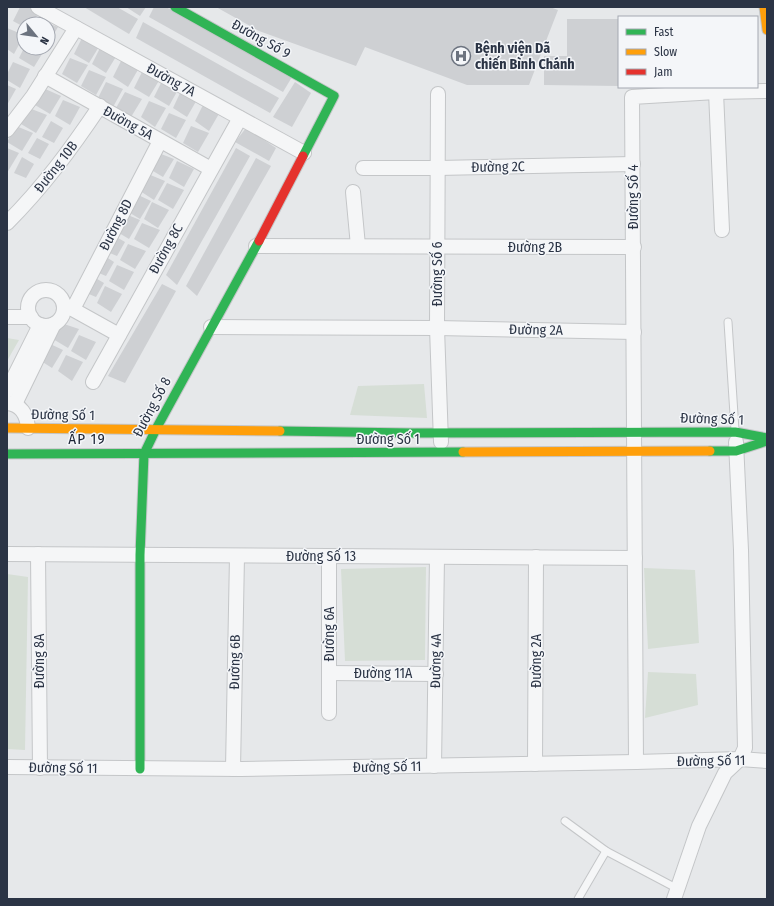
<svg xmlns="http://www.w3.org/2000/svg" width="774" height="906" viewBox="0 0 774 906" font-family="'Fira Sans Condensed',sans-serif">
<rect width="100%" height="100%" fill="#e6e8ea"/>
<g fill="#d6ded6">
<polygon points="7,338 19,340 7,361"/>
<polygon points="424,384 427,418 350,415 358,386"/>
<polygon points="426,567 425,660 345,661 341,569"/>
<polygon points="644,568 695,570 699,643 648,649"/>
<polygon points="7,574 28,577 25,750 7,749"/>
<polygon points="648,672 696,674 698,705 645,718"/>
</g>
<g fill="#ced0d3">
<polygon points="20,7 28,7 39,12 32,24 24,24 24,27 13,21"/>
<polygon points="84,7 117,7 138,19 129,34"/>
<polygon points="126,7 146,7 140,16"/>
<polygon points="154,7 166,7 292,77 283,92 149,17"/>
<polygon points="216,7 550,7 558,10 529,85 467,85 365,47 356,66 259,31"/>
<polygon points="567,19 619,19 619,86 544,85 544,56 567,56"/>
<polygon points="40,20 58,27 48,44 48,24 38,24"/>
<polygon points="143,22 279,98 270,113 136,38"/>
<polygon points="7,28 24,35 14,54 7,49"/>
<polygon points="82,38 100,45 89,63 74,54"/>
<polygon points="24,48 45,49 34,67 19,58"/>
<polygon points="100,48 117,55 106,73 92,64"/>
<polygon points="70,58 88,65 77,83 62,74"/>
<polygon points="121,61 139,68 128,87 113,77"/>
<polygon points="13,62 30,69 20,88 7,80 7,74"/>
<polygon points="89,70 106,77 96,95 81,86"/>
<polygon points="142,72 160,79 149,97 134,88"/>
<polygon points="162,81 179,88 169,106 154,97"/>
<polygon points="106,82 123,89 113,107 98,98"/>
<polygon points="295,82 311,93 292,127 273,117"/>
<polygon points="7,85 16,89 7,105"/>
<polygon points="43,88 61,96 50,114 35,105"/>
<polygon points="181,91 198,98 187,117 173,108"/>
<polygon points="125,92 142,99 131,117 116,108"/>
<polygon points="63,100 80,107 70,125 55,116"/>
<polygon points="149,101 166,108 155,127 141,117"/>
<polygon points="203,105 220,112 209,131 195,121"/>
<polygon points="29,108 47,115 36,133 21,124"/>
<polygon points="169,113 186,120 176,138 161,129"/>
<polygon points="51,121 63,128 54,143 42,137"/>
<polygon points="16,126 33,133 22,151 7,142"/>
<polygon points="191,126 209,133 198,152 183,143"/>
<polygon points="246,128 276,148 269,161 235,142"/>
<polygon points="37,138 49,144 40,159 28,153"/>
<polygon points="7,148 19,153 7,173"/>
<polygon points="236,148 250,156 177,285 166,275"/>
<polygon points="156,152 174,159 163,177 148,168"/>
<polygon points="22,157 34,164 26,178 14,173"/>
<polygon points="256,158 271,166 197,296 186,286"/>
<polygon points="177,161 194,169 184,187 169,178"/>
<polygon points="148,174 165,181 154,200 140,191"/>
<polygon points="167,183 184,190 173,209 158,200"/>
<polygon points="134,193 151,201 140,219 125,210"/>
<polygon points="152,202 169,210 158,228 144,219"/>
<polygon points="123,213 140,220 129,239 114,230"/>
<polygon points="142,223 160,230 149,248 134,239"/>
<polygon points="113,235 125,242 117,256 105,251"/>
<polygon points="128,244 146,251 135,269 120,260"/>
<polygon points="103,255 114,262 106,276 94,271"/>
<polygon points="117,265 134,272 124,290 109,281"/>
<polygon points="92,276 104,283 96,297 84,292"/>
<polygon points="162,284 176,291 125,383 108,376"/>
<polygon points="105,286 122,294 111,312 97,303"/>
<polygon points="61,323 79,329 68,348 53,339"/>
<polygon points="79,335 96,342 86,360 71,351"/>
<polygon points="46,342 63,350 52,368 38,359"/>
<polygon points="66,355 83,362 72,381 58,371"/>
</g>
<g fill="none" stroke-linecap="round" stroke-linejoin="round">
<defs>
<g id="lane">
<polyline points="728,322 735,430"/>
<polyline points="565,821 606,851"/>
<polyline points="578,899 606,851 678,889"/>
</g>
<g id="street">
<polyline points="38,7 304,153"/>
<polyline points="45,76 211,169"/>
<polyline points="716,92 722,230"/>
<polyline points="438,94 437,328 441,442"/>
<polyline points="7,130 33,96 76,28"/>
<polyline points="363,168 438,168 633,164"/>
<polyline points="353,192 358,246"/>
<path d="M7,223C43,187 71,149 100,106"/>
<polyline points="256,246 634,247"/>
<circle cx="46" cy="308" r="18"/>
<polyline points="65,305 119,335"/>
<polyline points="73,309 160,141"/>
<polyline points="7,317 31,317"/>
<polyline points="211,327 437,328 634,332"/>
<polyline points="93,382 240,118"/>
<polyline points="7,391 40,325"/>
<path d="M7,403C21,404 27,415 28,428"/>
<polyline points="15,404 54,324"/>
<polyline points="7,554 635,558"/>
<polyline points="38,554 40,768"/>
<polyline points="329,673 436,674"/>
<polyline points="329,713 329,556"/>
<polyline points="636,762 632,97 716,92 767,91"/>
<polyline points="535,764 536,557"/>
<polyline points="434,766 437,557"/>
<polyline points="7,767 241,769 636,762 740,759 767,761"/>
<polyline points="233,769 237,556"/>
<polyline points="674,899 699,826 725,773 740,759 745,748 741,550 736,442"/>
</g>
<g id="fast">
<polyline points="175,7 334,96 303,156"/>
<polyline points="280,431 412,433 735,432 767,438"/>
<polyline points="710,451 736,451 767,441"/>
<polyline points="7,454 463,452"/>
<polyline points="140,769 140,555 144,454 156,429 259,241"/>
</g>
<g id="slow">
<polyline points="764,7 767,30"/>
<polyline points="7,428 280,431"/>
<polyline points="463,452 710,451"/>
</g>
<polyline id="jam" points="259,241 303,156"/>
</defs>
<use href="#lane" stroke="#c4c6c8" stroke-width="9"/>
<use href="#street" stroke="#c4c6c8" stroke-width="16"/>
<use href="#fast" stroke="#c4c6c8" stroke-width="11"/>
<use href="#slow" stroke="#c4c6c8" stroke-width="11"/>
<use href="#jam" stroke="#c4c6c8" stroke-width="11"/>
<use href="#lane" stroke="#f5f6f7" stroke-width="7"/>
<use href="#street" stroke="#f5f6f7" stroke-width="14"/>
<use href="#fast" stroke="#30b455" stroke-width="9"/>
<use href="#slow" stroke="#ff9f0a" stroke-width="9"/>
<use href="#jam" stroke="#e5322d" stroke-width="9"/>
</g>
<defs>
<symbol id="hospital-ring" viewBox="-11 -11 22 22"><circle r="9.5" fill="#f4f6f9" stroke="#6c737f" stroke-width="1.5"/><path d="M-5-5h3v3.5h4V-5h3V5h-3V1.5h-4V5h-3Z" fill="#6c737f"/></symbol>
</defs>
<g fill-rule="evenodd">
<use href="#hospital-ring" x="450" y="45" width="22" height="22"/>
</g>
<g text-anchor="middle" dominant-baseline="central" stroke-width="3" stroke-linejoin="round" paint-order="stroke">
<g font-size="14" fill="#2b3445" stroke="#f4f6f9">
<text transform="translate(261 39) rotate(29)">Đường Số 9</text>
<text transform="translate(171 80) rotate(29)">Đường 7A</text>
<text transform="translate(128 123) rotate(29)">Đường 5A</text>
<text transform="translate(56 167) rotate(-52)">Đường 10B</text>
<text transform="translate(498 167) rotate(-1)">Đường 2C</text>
<text transform="translate(633 197) rotate(-90)">Đường Số 4</text>
<text transform="translate(116 225) rotate(-63)">Đường 8D</text>
<text x="535" y="247">Đường 2B</text>
<text transform="translate(166 249) rotate(-61)">Đường 8C</text>
<text transform="translate(437 274) rotate(-90)">Đường Số 6</text>
<text transform="translate(536 330) rotate(1)">Đường 2A</text>
<text transform="translate(152 407) rotate(-62)">Đường Số 8</text>
<text transform="translate(63 415) rotate(1)">Đường Số 1</text>
<text transform="translate(712 419) rotate(2)">Đường Số 1</text>
<text x="388" y="439">Đường Số 1</text>
<text x="321" y="556">Đường Số 13</text>
<text transform="translate(329 634) rotate(-90)">Đường 6A</text>
<text transform="translate(39 661) rotate(-90)">Đường 8A</text>
<text transform="translate(436 661) rotate(-89)">Đường 4A</text>
<text transform="translate(536 661) rotate(-90)">Đường 2A</text>
<text transform="translate(235 662) rotate(-89)">Đường 6B</text>
<text x="383" y="673">Đường 11A</text>
<text transform="translate(711 761) rotate(-1)">Đường Số 11</text>
<text transform="translate(387 767) rotate(-1)">Đường Số 11</text>
<text transform="translate(63 768) rotate(1)">Đường Số 11</text>
</g>
<g font-size="14" font-weight="bold" fill="#2b3445" stroke="#f4f6f9" text-anchor="start">
<text x="475" y="48">Bệnh viện Dã<tspan x="475" dy="16">chiến Bình Chánh</tspan></text>
</g>
<g font-size="15" letter-spacing="1" fill="#1d2536" stroke="#f4f6f9">
<text x="87" y="439">ẤP 19</text>
</g>
</g>
<rect width="774" height="906" fill="none" stroke="#2b3445" stroke-width="16"/>
<rect x="618" y="16" width="140" height="72" fill="#f4f6f9" stroke="#a4a8b1"/>
<rect x="626" y="29" width="20" height="6" fill="#30b455" stroke="#a4a8b1"/>
<text x="654" y="36" font-size="12" fill="#2b3445">Fast</text>
<rect x="626" y="49" width="20" height="6" fill="#ff9f0a" stroke="#a4a8b1"/>
<text x="654" y="56" font-size="12" fill="#2b3445">Slow</text>
<rect x="626" y="69" width="20" height="6" fill="#e5322d" stroke="#a4a8b1"/>
<text x="654" y="76" font-size="12" fill="#2b3445">Jam</text>
<g transform="translate(36 36) rotate(119)"><circle r="19" fill="#f4f6f9" stroke="#a4a8b1"/>
<path d="M0-3L7 15L0 10L-7 15Z" fill="#6c737f"/>
<text y="-6" font-size="11" font-weight="bold" text-anchor="middle" fill="#2b3445">N</text>
</g>
</svg>
